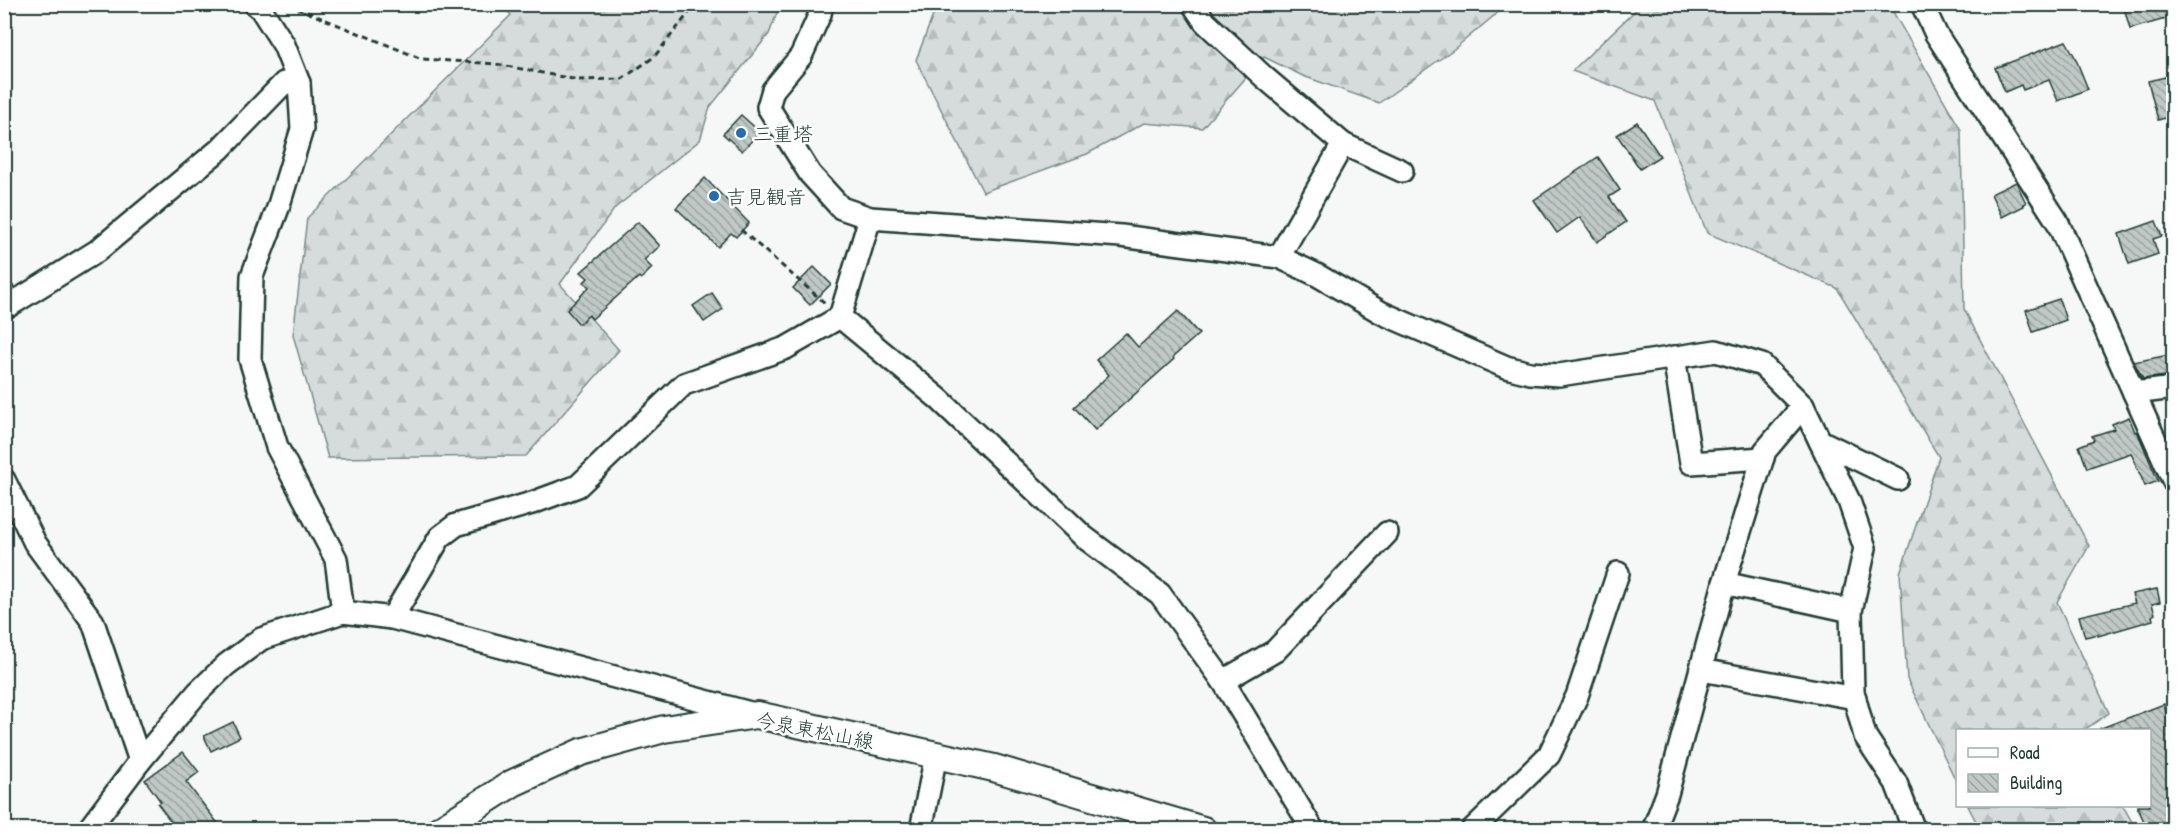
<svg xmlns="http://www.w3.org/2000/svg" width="2178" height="834" viewBox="0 0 2178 834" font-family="'Patrick Hand','Klee One',sans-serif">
<defs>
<pattern id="forest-firs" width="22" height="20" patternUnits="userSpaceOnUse" patternTransform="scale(1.5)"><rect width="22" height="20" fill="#d6dcdb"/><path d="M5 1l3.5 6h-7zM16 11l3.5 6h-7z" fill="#b7bebd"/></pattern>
<pattern id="building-back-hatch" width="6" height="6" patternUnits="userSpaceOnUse" patternTransform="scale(1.5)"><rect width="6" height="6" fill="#c0c9c6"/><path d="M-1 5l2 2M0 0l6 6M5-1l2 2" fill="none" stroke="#9ba4a2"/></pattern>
</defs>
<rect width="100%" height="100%" fill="#f6f7f7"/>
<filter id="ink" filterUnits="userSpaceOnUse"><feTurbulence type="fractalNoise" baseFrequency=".0167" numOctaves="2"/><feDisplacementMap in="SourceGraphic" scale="12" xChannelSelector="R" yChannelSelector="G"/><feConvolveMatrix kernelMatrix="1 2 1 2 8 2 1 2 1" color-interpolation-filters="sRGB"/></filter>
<g filter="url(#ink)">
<g fill="url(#forest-firs)" stroke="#7a8c88" stroke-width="1.5">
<polygon points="502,5 780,5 769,34 710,107 700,140 615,208 560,284 619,350 526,456 328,458 293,335 307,218 511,15"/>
<polygon points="937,5 1507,5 1454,49 1379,103 1303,76 1264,57 1202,128 1144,123 1087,154 983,192 916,60"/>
<polygon points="1641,5 1889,5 1961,130 1964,309 2089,546 2057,602 2109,713 2084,730 1958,730 1957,783 1907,679 1900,573 1939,457 1837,288 1707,233 1655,101 1572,71"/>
<polygon points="1968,806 2123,806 2136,829 1980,829"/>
</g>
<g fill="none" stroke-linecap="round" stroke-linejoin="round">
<polyline stroke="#72857f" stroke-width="5" points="2173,4 2174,7"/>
</g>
<g fill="url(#building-back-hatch)" stroke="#1f3d34" stroke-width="1.5">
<polygon points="2123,4 2165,4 2169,18 2130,29"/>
<polygon points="2066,41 2075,57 2088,89 2058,101 2049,80 2023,90 2021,85 2005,92 1995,68"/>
<polygon points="2174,75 2174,102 2168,104 2172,116 2158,120 2148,81"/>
<polygon points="741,115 760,132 742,151 723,134"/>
<polygon points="1637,122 1660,156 1640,169 1617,135"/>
<polygon points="1598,157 1620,190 1609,197 1626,222 1597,242 1580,217 1557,233 1534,200"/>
<polygon points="705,178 749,223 736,237 731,233 718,247 676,208"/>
<polygon points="2016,182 2026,203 2023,204 2024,206 2002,217 1991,194"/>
<polygon points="2156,221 2162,236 2153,239 2158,254 2129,264 2119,234"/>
<polygon points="638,222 660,246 644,260 652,268 641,279 639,277 592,319 589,315 579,324 567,310 589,287 584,282 588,278 581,272"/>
<polygon points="814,267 831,284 810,305 793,288"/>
<polygon points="712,293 723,309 704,322 693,306"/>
<polygon points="2059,299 2066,320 2033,332 2026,310"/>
<polygon points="1178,311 1199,334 1173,357 1174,359 1095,430 1074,407 1109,375 1096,360 1126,333 1138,347"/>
<polygon points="2174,354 2174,374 2165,376 2143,379 2134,362"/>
<polygon points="2129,417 2135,432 2137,431 2158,481 2145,486 2131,453 2087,468 2079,446 2094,440 2092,436 2114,429 2112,424"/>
<polygon points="2157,589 2160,602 2152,604 2155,614 2152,616 2153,620 2098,636 2098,634 2085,637 2079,616 2135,603 2132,594"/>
<polygon points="2164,704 2166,713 2174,710 2174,820 2153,830 2148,830 2137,806 2150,806 2150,730 2099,729"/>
<polygon points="233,722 240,737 211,751 204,736"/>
<polygon points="183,752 199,772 186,782 223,830 177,830 158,804 161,802 145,780"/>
</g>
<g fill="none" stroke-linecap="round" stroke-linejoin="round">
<defs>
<g id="minor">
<polyline points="255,4 261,9 284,45 299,83 302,129 278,208 252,276 250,359 277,447 336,559 343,612"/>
<polyline points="822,4 820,14 801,56 773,90 768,107 810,174 841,208 870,218 1121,236 1279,257 1317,275 1382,313 1506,367 1530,373 1559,375 1716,351 1762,365 1803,406 1849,501 1865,548 1851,611 1853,692 1865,736 1896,783 1914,830"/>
<polyline points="1193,4 1205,22 1264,77 1343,144 1279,257"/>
<polyline points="1922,4 1936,34 2057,221 2174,482"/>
<polyline points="1343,144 1402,171"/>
<polyline points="4,294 10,305 97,251 220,149 284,83 299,83"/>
<polyline points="840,317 939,399 1084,537 1160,594 1223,681 1313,830"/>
<polyline points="1674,357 1691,463 1763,458"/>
<polyline points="2134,393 2174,388"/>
<polyline points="1820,441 1898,479"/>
<polyline points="4,480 35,543 93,622 140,761"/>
<polyline points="1724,583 1851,611"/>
<polyline points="392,618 440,537 456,525 532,503 578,486 684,384 786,348 840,317 870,218"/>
<polyline points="1701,670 1855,698"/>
<polyline points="1223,681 1275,651 1387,533"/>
<polyline points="88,830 140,761 198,692 226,665 261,639 343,612 392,618 754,714"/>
<polyline points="921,830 936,755"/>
<polyline points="1472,830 1549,755 1577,696 1618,573"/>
<polyline points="1653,830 1667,794 1724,583 1765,451 1803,406"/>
</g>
<polyline id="major" points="439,830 513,783 581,752 664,729 757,715 994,768 1203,830"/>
</defs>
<use href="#minor" stroke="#1f3d34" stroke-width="26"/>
<use href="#major" stroke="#1f3d34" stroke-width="30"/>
<g stroke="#1f3d34" stroke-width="3" stroke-dasharray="6 4.5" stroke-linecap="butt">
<polyline points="287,4 422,59 496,64 578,80 622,79 654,57 696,4"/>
<polyline points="741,230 826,304"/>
</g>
<use href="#minor" stroke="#fff" stroke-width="21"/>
<use href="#major" stroke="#fff" stroke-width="26"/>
</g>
</g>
<g fill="#1f6fb2" stroke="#fff" stroke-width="2">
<circle cx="741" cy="133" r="6"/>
<circle cx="714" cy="196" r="6"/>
</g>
<g text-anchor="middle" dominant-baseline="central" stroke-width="5" stroke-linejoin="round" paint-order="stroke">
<g font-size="20" fill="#1f3d34" stroke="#fff" text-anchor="start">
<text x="753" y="133">三重塔</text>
<text x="726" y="196">吉見観音</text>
</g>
<g font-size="20" fill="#1f3d34" stroke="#fff">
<text transform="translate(815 730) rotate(11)">今泉東松山線</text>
</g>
</g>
<rect width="2178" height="834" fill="none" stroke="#fff" stroke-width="24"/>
<rect x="12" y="12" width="2154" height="810" fill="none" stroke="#1f3d34" stroke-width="2" filter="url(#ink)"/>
<rect x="1956" y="729" width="195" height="78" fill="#ffffff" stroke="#a5b1ae" stroke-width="1.5"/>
<rect x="1968" y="748" width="30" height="9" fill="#ffffff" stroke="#a5b1ae" stroke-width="1.5"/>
<text x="2010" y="759" font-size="18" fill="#1f3d34">Road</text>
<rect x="1968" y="774" width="30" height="18" fill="url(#building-back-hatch)" stroke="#a5b1ae" stroke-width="1.5"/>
<text x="2010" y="789" font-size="18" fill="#1f3d34">Building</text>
</svg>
